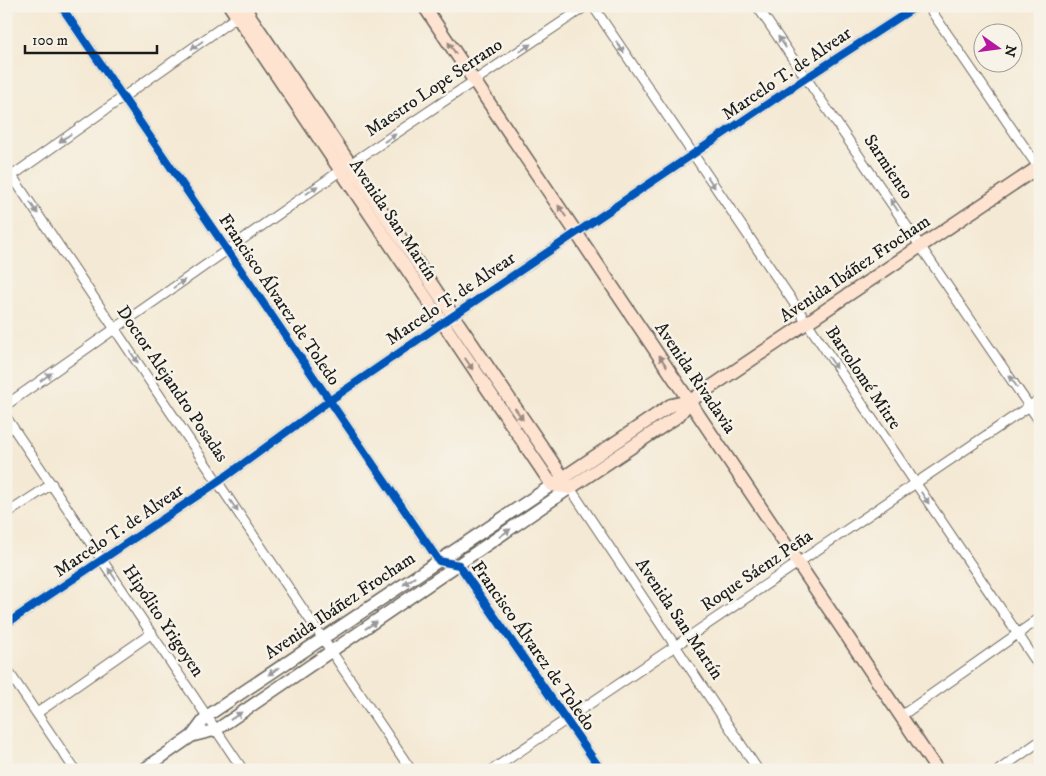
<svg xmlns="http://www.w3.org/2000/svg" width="1046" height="776" viewBox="0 0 1046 776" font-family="'IM FELL DW Pica',serif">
<rect width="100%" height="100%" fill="#f7f3e8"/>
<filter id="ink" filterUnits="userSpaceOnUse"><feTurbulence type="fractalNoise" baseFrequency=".02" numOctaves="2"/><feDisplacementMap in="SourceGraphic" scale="10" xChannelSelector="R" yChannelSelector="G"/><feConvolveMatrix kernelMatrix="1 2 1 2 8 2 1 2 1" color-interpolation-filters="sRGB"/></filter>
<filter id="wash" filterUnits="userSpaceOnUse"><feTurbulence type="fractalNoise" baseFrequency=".0096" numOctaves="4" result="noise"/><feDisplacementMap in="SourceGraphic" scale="20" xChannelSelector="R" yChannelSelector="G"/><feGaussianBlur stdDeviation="1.12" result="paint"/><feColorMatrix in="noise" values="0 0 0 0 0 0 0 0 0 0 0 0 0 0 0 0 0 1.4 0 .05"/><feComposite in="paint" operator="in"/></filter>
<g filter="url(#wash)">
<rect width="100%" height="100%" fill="#f4e9d4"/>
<polygon fill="#c2d376" stroke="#6f7849" points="549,491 552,497 465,556 461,550"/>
</g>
<g filter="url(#ink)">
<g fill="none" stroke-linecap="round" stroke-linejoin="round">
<defs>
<g id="minor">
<polyline points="61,6 439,561 459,565 601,770"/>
<polyline points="593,6 1040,667"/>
<polyline points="757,6 1040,422"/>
<polyline points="928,6 1038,167"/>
<polyline points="6,167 411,770"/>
<polyline points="6,180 252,6"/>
<polyline points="6,405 340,171 586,6"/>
<polyline points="6,417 243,770"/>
<polyline points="570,488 758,770"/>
<polyline points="6,514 52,484"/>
<polyline points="6,624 218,482 329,401 441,324 806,78 917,6"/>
<polyline points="6,668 75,770"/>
<polyline points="37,713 152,633"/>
<polyline points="901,716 1040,618"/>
<polyline points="492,770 1040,399"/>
<polyline points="999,770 1040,741"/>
</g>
<g id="tertiary">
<polyline points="192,736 216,730 570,488"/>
<polyline points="143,770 192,736 207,716 552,485"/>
</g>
<g id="secondary">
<polyline points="230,6 552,485 570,488"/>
<polyline points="243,6 570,488"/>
<polyline points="424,6 937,770"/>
<polyline points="557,482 671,405 690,401"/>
<polyline points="570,488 678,416 690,401 1040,166"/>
</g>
</defs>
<use href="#minor" stroke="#68645c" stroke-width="11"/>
<use href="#tertiary" stroke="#68645c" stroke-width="14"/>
<use href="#secondary" stroke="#68645c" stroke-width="15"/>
<use href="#minor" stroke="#fff" stroke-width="9"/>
<use href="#tertiary" stroke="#fff" stroke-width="11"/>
<use href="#secondary" stroke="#fee3d1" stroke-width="12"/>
<defs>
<g id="cycleway">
<polyline points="61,6 439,561 459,565 601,770"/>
<polyline points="6,624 218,482 329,401 441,324 806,78 917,6"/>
</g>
</defs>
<use href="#cycleway" stroke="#f7f3e8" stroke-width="11"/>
<use href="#cycleway" stroke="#0057b8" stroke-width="8"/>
</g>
<defs><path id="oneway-solid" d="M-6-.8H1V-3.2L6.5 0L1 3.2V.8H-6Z" transform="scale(1.25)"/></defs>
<g fill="#999">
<use href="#oneway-solid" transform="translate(782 42) rotate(-124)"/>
<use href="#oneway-solid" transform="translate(197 45) rotate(145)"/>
<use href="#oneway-solid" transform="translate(620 47) rotate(56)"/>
<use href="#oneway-solid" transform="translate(525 48) rotate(-34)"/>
<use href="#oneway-solid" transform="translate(65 138) rotate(145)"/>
<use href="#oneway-solid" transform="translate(390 138) rotate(-34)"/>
<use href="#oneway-solid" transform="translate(711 182) rotate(56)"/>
<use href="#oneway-solid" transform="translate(312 190) rotate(-35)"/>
<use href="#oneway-solid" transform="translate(894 205) rotate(-124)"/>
<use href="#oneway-solid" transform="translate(34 208) rotate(56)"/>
<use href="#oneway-solid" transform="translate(179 284) rotate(-35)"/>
<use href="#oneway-solid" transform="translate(134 357) rotate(56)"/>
<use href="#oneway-solid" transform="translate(833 363) rotate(56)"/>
<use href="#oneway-solid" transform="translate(46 377) rotate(-35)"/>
<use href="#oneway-solid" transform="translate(1013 381) rotate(-124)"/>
<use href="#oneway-solid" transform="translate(925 498) rotate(56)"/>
<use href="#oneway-solid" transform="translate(234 506) rotate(56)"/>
<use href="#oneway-solid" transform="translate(505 533) rotate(-35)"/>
<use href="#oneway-solid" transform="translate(112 574) rotate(-124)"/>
<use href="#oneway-solid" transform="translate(409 581) rotate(146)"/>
<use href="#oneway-solid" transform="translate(371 625) rotate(-34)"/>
<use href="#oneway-solid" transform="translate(274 671) rotate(146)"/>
<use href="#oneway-solid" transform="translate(236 716) rotate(-34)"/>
</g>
<g fill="#988980">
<use href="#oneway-solid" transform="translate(452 48) rotate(-124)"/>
<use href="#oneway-solid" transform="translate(562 211) rotate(-124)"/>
<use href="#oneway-solid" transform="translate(663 361) rotate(-124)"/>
<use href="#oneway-solid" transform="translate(469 364) rotate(56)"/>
<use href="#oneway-solid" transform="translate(519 414) rotate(55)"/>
</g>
</g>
<g text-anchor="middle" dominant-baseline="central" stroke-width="5" stroke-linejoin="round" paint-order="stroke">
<g font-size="18" fill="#1c1c1c" stroke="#f7f3e8">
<text transform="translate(787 74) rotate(-34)">Marcelo T. de Alvear</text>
<text transform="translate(434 88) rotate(-34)">Maestro Lope Serrano</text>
<text transform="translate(888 167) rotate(56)">Sarmiento</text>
<text transform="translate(393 220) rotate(56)">Avenida San Martín</text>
<text transform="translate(855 269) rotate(-34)">Avenida Ibáñez Frocham</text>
<text transform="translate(451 299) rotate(-34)">Marcelo T. de Alvear</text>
<text transform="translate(279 300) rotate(56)">Francisco Álvarez de Toledo</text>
<text transform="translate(695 378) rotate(56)">Avenida Rivadavia</text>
<text transform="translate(863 378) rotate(56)">Bartolomé Mitre</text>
<text transform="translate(172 384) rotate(56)">Doctor Alejandro Posadas</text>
<text transform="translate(119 531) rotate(-34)">Marcelo T. de Alvear</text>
<text transform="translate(757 571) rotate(-34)">Roque Sáenz Peña</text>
<text transform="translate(340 606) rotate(-34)">Avenida Ibáñez Frocham</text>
<text transform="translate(679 619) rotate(56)">Avenida San Martín</text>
<text transform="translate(163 621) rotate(56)">Hipólito Yrigoyen</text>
<text transform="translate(533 646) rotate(55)">Francisco Álvarez de Toledo</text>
</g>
</g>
<rect width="1046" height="776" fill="none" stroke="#f7f3e8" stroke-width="25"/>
<g transform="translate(998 48) rotate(104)"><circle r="24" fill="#f7f3e8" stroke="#9f9d96"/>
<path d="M0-4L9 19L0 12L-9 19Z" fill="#b5179e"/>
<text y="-8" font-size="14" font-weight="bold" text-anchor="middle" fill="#1c1c1c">N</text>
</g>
<path d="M25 45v8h132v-8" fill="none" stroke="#1c1c1c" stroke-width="2.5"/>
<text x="32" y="45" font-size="15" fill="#1c1c1c" stroke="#f7f3e8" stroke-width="4" paint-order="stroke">100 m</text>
</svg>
